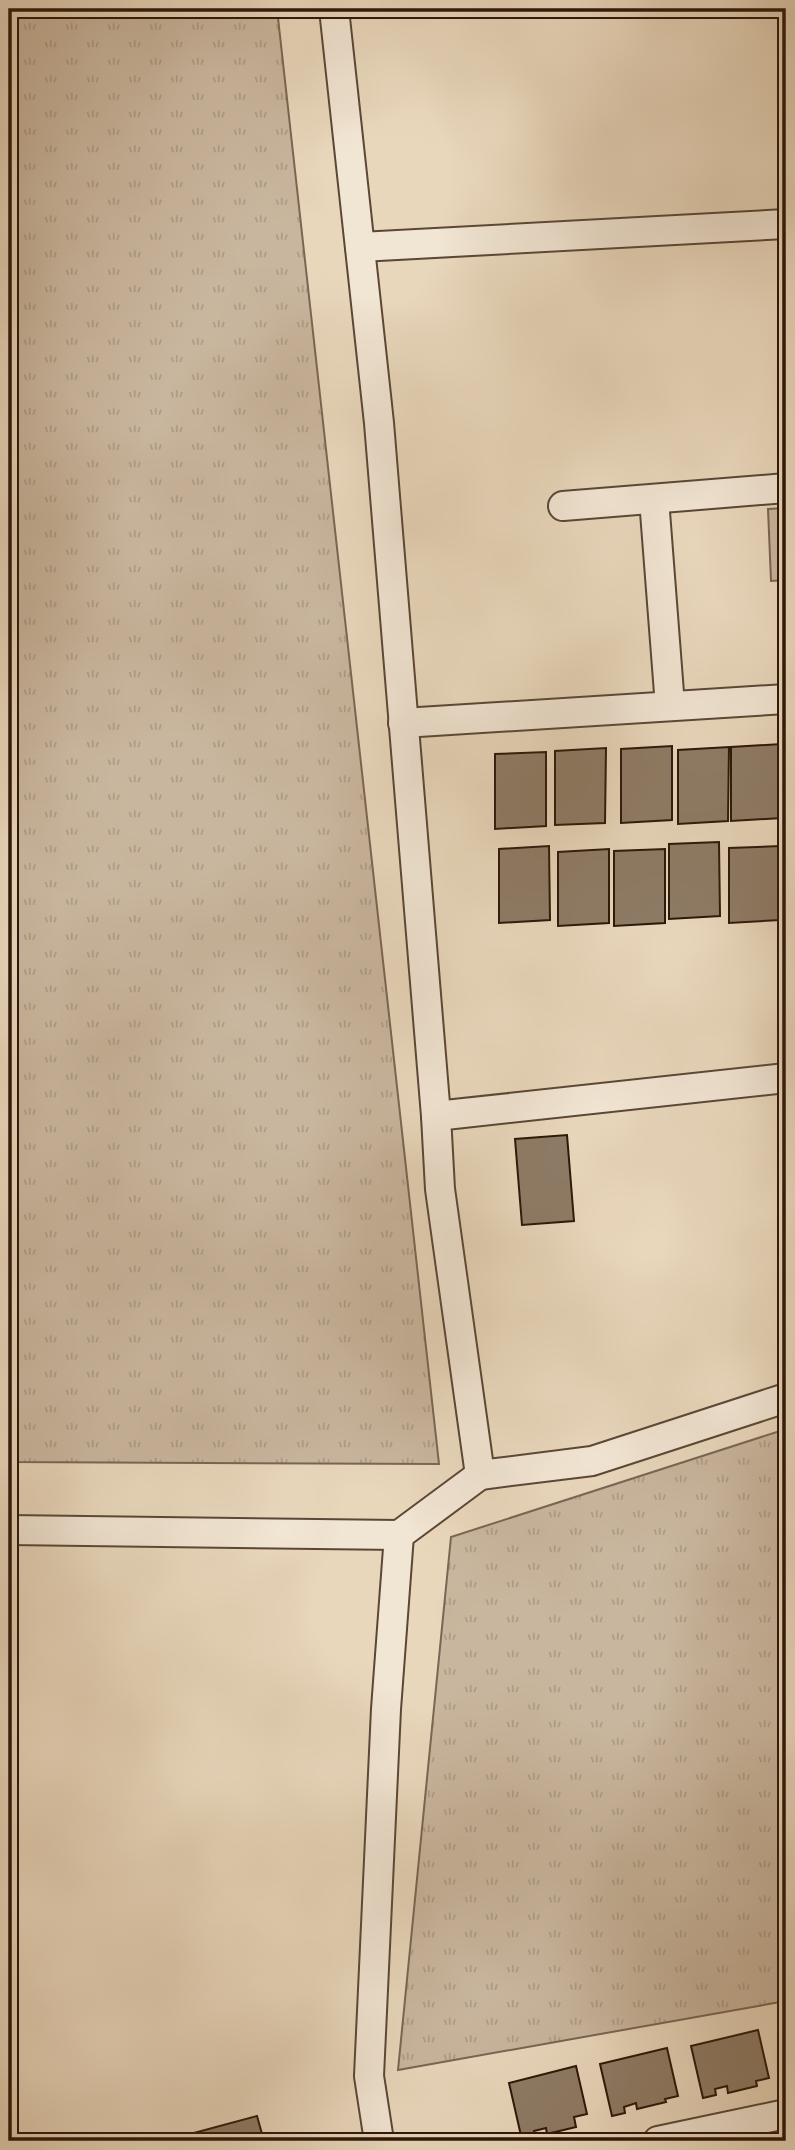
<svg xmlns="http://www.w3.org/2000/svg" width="795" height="2150" viewBox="0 0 795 2150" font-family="'IM FELL French Canon',serif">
<defs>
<pattern id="grass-tufts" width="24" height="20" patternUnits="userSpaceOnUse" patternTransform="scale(1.75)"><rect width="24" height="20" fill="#c9b69e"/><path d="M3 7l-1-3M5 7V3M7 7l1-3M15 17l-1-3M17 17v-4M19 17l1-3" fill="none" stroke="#ad9c87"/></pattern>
</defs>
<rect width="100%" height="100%" fill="#e9d7bc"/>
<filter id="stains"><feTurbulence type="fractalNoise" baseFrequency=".00286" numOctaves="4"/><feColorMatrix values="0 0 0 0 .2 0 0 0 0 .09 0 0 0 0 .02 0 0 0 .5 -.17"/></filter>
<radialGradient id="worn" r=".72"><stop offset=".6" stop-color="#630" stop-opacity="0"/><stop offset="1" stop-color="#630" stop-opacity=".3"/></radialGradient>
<g fill="url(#grass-tufts)" stroke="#7a6654" stroke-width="2">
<polygon points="9,9 277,9 439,1464 9,1462"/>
<polygon points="786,508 786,580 771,581 768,509"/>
<polygon points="786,1429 786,2001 398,2070 451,1537"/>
</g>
<g fill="#8e7b66" stroke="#2c1709" stroke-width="2">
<polygon points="781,744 782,818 731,821 731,747"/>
<polygon points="672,746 672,820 621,823 621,749"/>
<polygon points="729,747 728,821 678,824 678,750"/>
<polygon points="606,748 605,823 555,825 555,751"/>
<polygon points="546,752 546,826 495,829 495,754"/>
<polygon points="719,842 720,916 669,919 669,844"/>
<polygon points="549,846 550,920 499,923 499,849"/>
<polygon points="780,846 780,920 729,923 729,848"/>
<polygon points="609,849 609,923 558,926 558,852"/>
<polygon points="665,849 665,923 614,926 614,851"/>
<polygon points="567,1135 574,1221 522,1225 515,1139"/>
<polygon points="758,2030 769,2078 756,2081 757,2086 728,2093 727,2086 715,2089 716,2095 703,2098 691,2046"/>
<polygon points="667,2048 678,2096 665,2099 666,2102 637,2109 636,2103 624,2107 625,2113 612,2116 600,2064"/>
<polygon points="576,2066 587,2114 574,2117 576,2127 547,2134 546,2128 534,2131 535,2137 522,2140 509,2083"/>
<polygon points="257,2116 264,2141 164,2141"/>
<polygon points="786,2132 786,2141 741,2141"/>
</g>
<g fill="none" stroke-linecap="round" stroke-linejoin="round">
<defs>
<g id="minor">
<polyline points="334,9 379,423 436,1116 440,1189 480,1475 399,1535 386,1709 369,2076 379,2141"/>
<polyline points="360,247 786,224"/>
<polyline points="654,499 670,706"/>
<polyline points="563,506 786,488"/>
<polyline points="403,723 786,699"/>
<polyline points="436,1116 786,1078"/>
<polyline points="480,1475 592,1461 786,1398"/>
<polyline points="9,1530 399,1535"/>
<polyline points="658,2141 786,2114"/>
</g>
</defs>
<use href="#minor" stroke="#5b4736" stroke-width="32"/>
<use href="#minor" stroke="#f1e5d3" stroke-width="28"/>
</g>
<rect width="795" height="2150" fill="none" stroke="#e9d7bc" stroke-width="35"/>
<rect x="10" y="10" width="774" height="2129" fill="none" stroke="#2c1709" stroke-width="3.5"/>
<rect x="18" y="18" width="760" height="2115" fill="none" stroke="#2c1709" stroke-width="2"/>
<rect width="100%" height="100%" filter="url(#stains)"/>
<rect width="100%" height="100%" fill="url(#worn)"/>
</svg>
